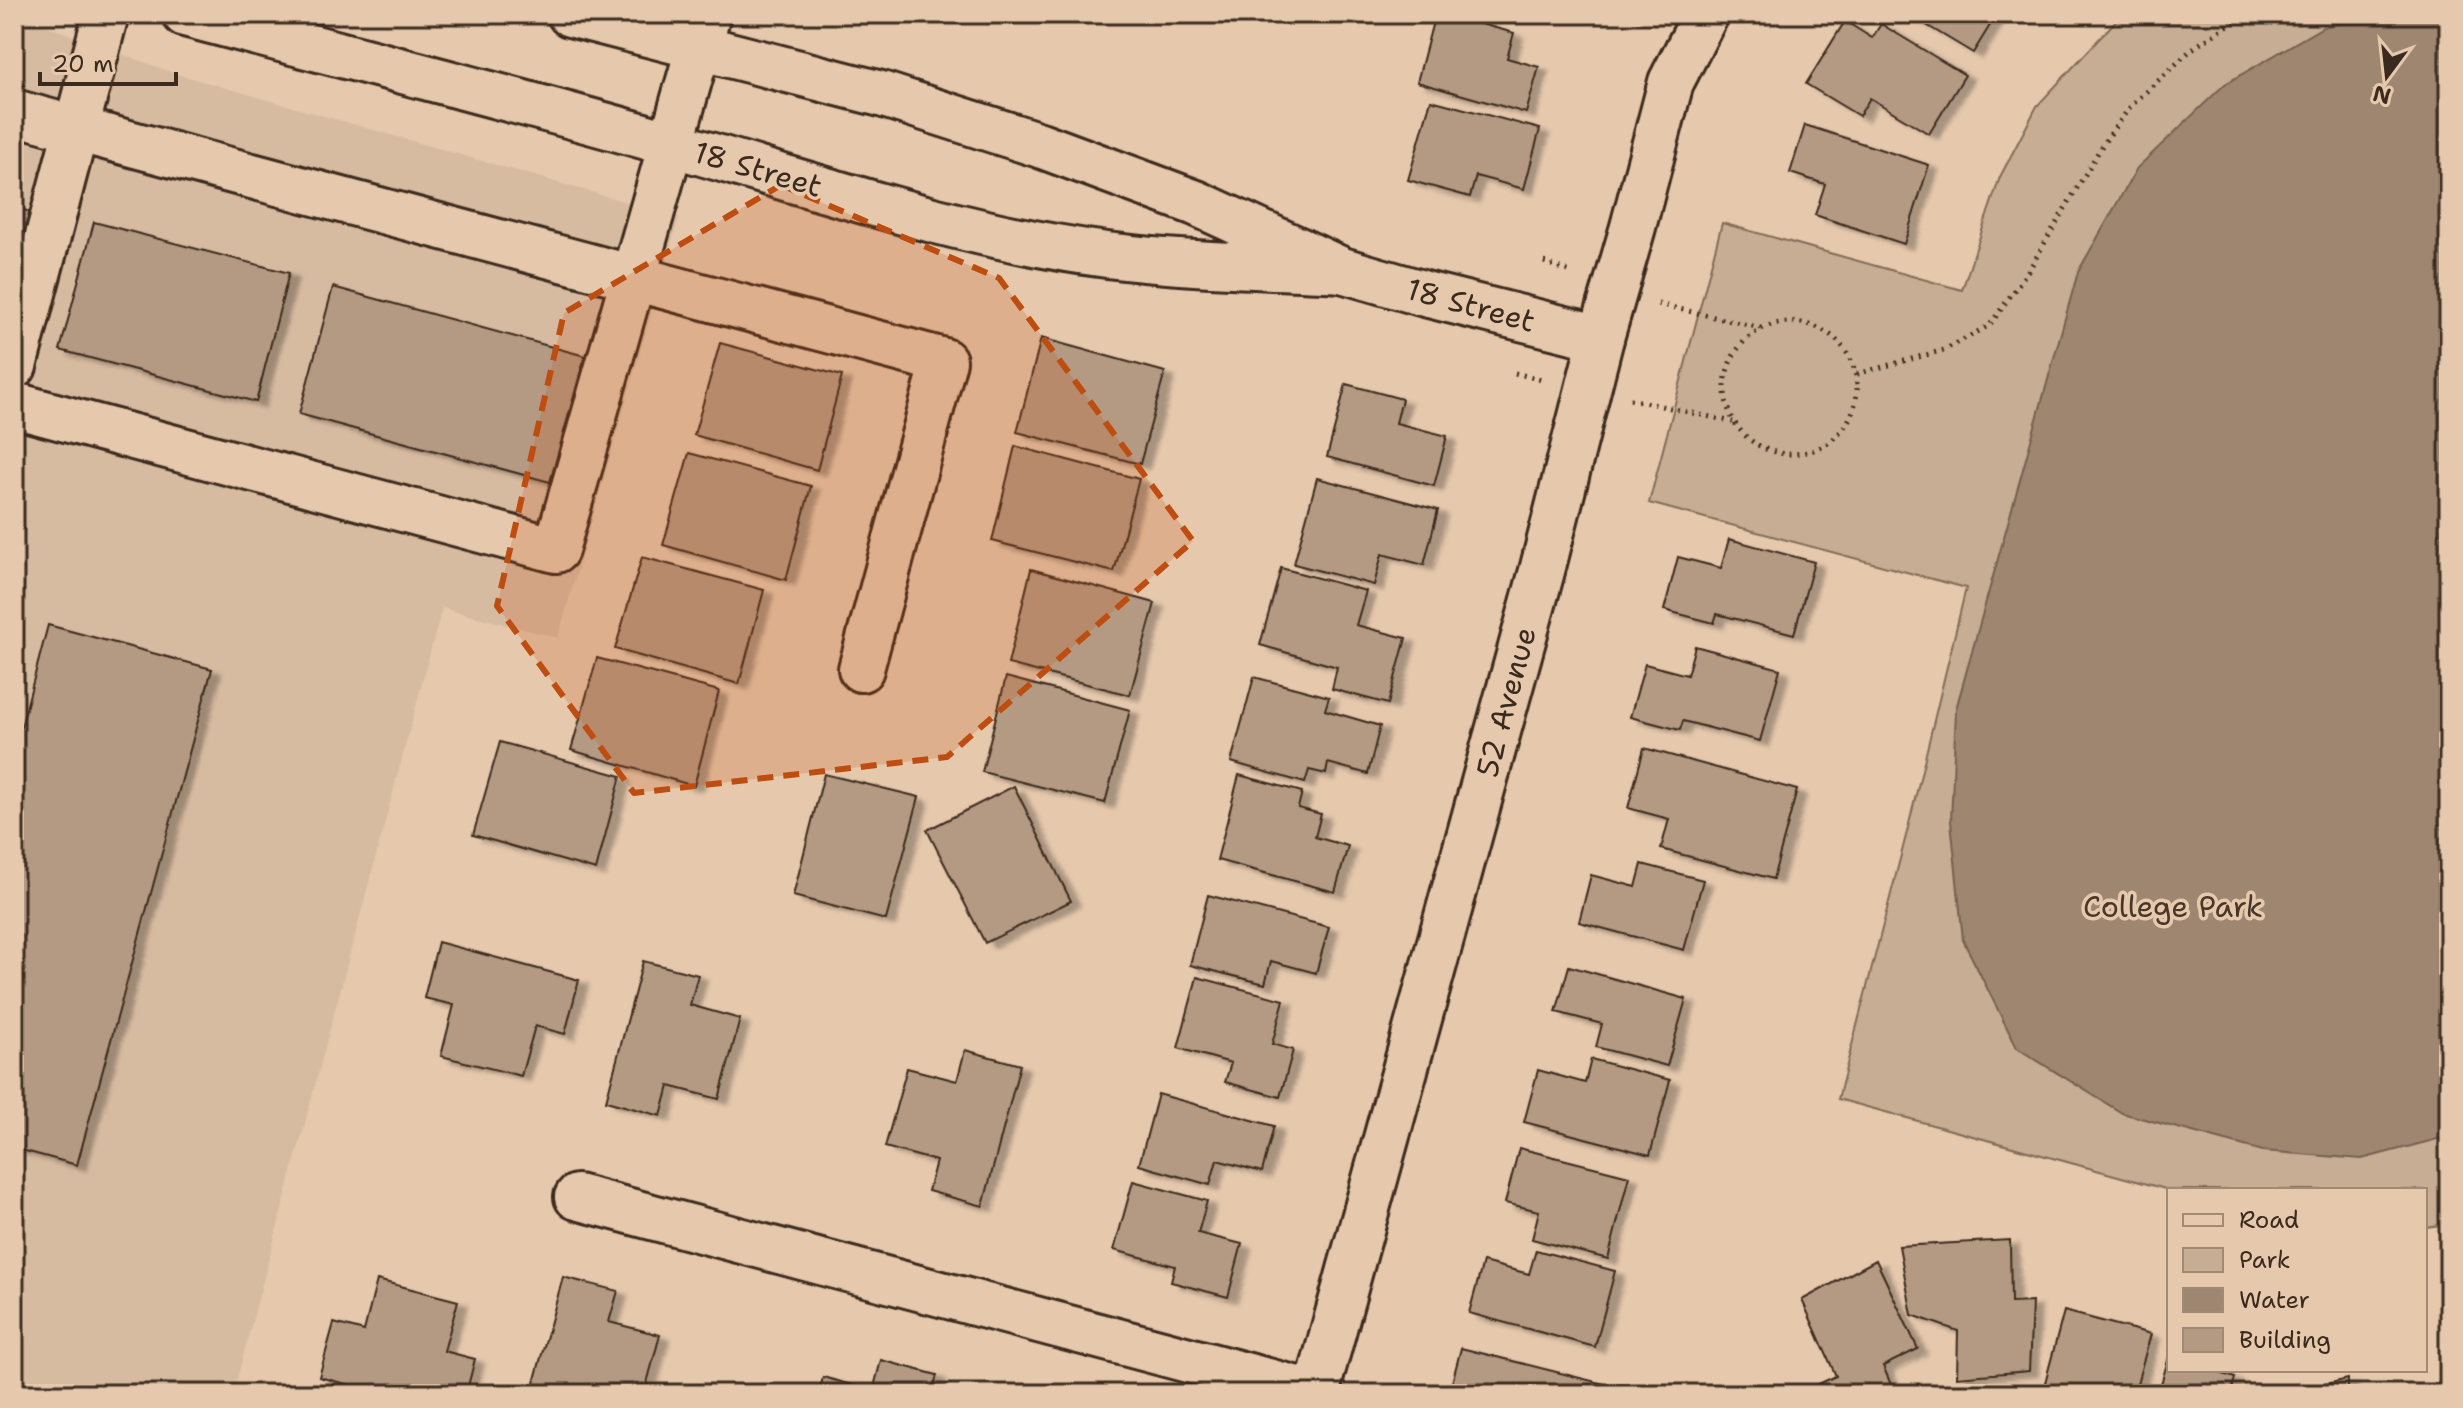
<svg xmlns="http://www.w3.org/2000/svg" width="2463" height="1408" viewBox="0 0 2463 1408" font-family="'Shantell Sans',sans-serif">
<defs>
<filter id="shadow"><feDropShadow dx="9" dy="5" stdDeviation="2" flood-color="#0004"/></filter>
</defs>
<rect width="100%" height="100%" fill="#e6c9ad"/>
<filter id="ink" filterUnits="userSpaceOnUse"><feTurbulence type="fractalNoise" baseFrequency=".0125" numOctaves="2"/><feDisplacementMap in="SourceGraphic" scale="16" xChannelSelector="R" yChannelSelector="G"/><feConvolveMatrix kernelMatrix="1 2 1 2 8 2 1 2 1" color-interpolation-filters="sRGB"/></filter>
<g filter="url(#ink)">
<polygon fill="#d7bba0" points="14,17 39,23 174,73 679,217 558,638 442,608 233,1394 14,1394"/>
<polygon fill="#c7ad93" stroke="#816c58" stroke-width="2" points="2122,14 2449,14 2449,1224 2425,1227 2425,1190 2169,1190 1838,1099 1908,828 1966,588 1649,503 1722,223 1962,290 2000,177 2037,106"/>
<polygon fill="#9e8671" stroke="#766150" stroke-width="2" points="2382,14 2449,14 2449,1136 2362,1159 2263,1151 2122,1113 2017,1048 1963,940 1951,821 1956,709 2078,272 2137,168 2225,84 2323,27"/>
<g fill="#b49a83" stroke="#3b2a1e" stroke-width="2" filter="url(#shadow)">
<polygon points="1435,14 1445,14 1514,33 1507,58 1539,67 1526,113 1417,82"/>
<polygon points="1908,14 1997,14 1973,53"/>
<polygon points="1845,21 1872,38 1881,24 1965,75 1929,134 1870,98 1859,116 1806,84"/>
<polygon points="1431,100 1540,129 1524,189 1476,176 1470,197 1408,180"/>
<polygon points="1805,125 1929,165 1904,244 1815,215 1825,184 1790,173"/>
<polygon points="14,207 30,212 14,273"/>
<polygon points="94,222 289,273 256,402 60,350"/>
<polygon points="333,287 585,356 550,482 299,414"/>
<polygon points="1041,338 1165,372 1140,464 1017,432"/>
<polygon points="720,343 842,376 817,470 694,435"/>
<polygon points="1346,384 1402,399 1396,423 1447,436 1434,486 1327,457"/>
<polygon points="1015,446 1139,479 1114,572 992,541"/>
<polygon points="689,453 811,486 786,580 663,545"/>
<polygon points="1317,478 1438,510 1424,565 1382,554 1374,585 1294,564"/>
<polygon points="1729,539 1814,562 1794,634 1717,614 1714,623 1664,610 1678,557 1721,568"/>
<polygon points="642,557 764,590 739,684 615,649"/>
<polygon points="1281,568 1366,591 1356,625 1406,638 1388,704 1332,689 1337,667 1260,645"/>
<polygon points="1031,569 1155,603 1130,695 1008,664"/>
<polygon points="48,625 212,669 77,1165 14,1148 14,754"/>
<polygon points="1695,646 1780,669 1760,741 1683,721 1680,730 1630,717 1645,664 1687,675"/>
<polygon points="597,658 719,691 694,786 571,750"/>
<polygon points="1006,677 1130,710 1105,803 982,772"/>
<polygon points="1254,677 1329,697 1325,710 1380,726 1368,774 1328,763 1326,774 1309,770 1305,783 1231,762"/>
<polygon points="500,742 621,776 596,870 473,835"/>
<polygon points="1644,748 1797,790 1773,879 1661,849 1669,819 1628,808"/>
<polygon points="824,774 919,797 886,920 793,896"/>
<polygon points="1239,775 1302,792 1298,808 1321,814 1315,837 1348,846 1335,892 1217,860"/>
<polygon points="1014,786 1071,901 985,943 927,830"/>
<polygon points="1642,864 1703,880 1684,950 1579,922 1591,875 1636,887"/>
<polygon points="1208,895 1329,927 1316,973 1271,961 1265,984 1190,965"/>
<polygon points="438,942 579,980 565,1034 535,1026 521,1076 441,1056 454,1005 424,998"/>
<polygon points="643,961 698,975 690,1005 740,1019 719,1099 669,1086 661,1116 606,1101"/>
<polygon points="1569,966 1686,999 1667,1066 1596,1047 1602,1024 1556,1012"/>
<polygon points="1197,977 1284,1000 1272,1044 1293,1050 1280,1097 1225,1082 1231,1063 1178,1048"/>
<polygon points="965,1050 1020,1065 983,1206 928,1191 936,1161 885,1147 907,1068 957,1081"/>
<polygon points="1591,1059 1670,1080 1650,1155 1524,1122 1538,1070 1585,1083"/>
<polygon points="1158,1094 1274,1126 1262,1172 1217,1160 1210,1185 1139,1165"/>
<polygon points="1519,1148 1629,1176 1608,1259 1532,1239 1539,1211 1505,1203"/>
<polygon points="1133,1181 1207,1201 1198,1233 1242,1244 1228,1297 1171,1282 1175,1266 1114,1250"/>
<polygon points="2010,1240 2011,1303 2032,1302 2029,1371 1957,1377 1958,1331 1912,1315 1899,1246"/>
<polygon points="1536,1250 1615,1271 1595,1347 1469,1313 1483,1262 1529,1274"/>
<polygon points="1876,1260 1918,1349 1883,1366 1895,1394 1802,1394 1801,1392 1836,1376 1802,1300"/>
<polygon points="563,1277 618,1291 609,1322 660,1335 644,1394 531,1394"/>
<polygon points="377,1280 458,1301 444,1351 475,1359 466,1394 384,1394 319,1377 334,1323 364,1331"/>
<polygon points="2064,1311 2151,1334 2134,1394 2042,1394"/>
<polygon points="1461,1348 1604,1384 1602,1394 1449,1394"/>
<polygon points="2169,1357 2169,1370 2211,1370 2235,1378 2231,1394 2158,1394"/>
<polygon points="881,1360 937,1375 932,1394 819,1394 823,1377 873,1391"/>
<polygon points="2348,1379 2348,1394 2283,1394"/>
</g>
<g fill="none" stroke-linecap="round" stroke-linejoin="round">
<defs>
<g id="minor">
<path d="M185,14C348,57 512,98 675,145C817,186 960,236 1107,255C1185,265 1264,266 1342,270"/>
<polyline points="570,14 881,94 1040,145 1196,203 1342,270 1425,294 1601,338"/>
<polyline points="14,112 76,129 106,14"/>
<polyline points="14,366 76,129 944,361 861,669"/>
<polyline points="14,405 556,550 708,14"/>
<polyline points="577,1197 1316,1394"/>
<polyline points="1316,1394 1542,571 1601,338 1633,227 1671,82 1706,14"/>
</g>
</defs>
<use href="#minor" stroke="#3b2a1e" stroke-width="50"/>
<g stroke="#3b2a1e" stroke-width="5" stroke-dasharray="2 6" stroke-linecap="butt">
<polyline points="1544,262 1573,273"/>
<polyline points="1658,304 1761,328"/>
<circle cx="1791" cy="388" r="66"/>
<polyline points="1515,373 1546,381"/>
<polyline points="1857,374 1944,350 1990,325 2030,268 2103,144 2130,107 2192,49 2230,24 2250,14"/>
<polyline points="1630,399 1733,422"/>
</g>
<use href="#minor" stroke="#e6c9ad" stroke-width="44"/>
</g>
</g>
<path fill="#bd4d10" fill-opacity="0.2" stroke="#bd4d10" stroke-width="6" stroke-dasharray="16 10" stroke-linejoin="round" d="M781,185L999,278L1193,541L947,757L634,793L497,606L564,313Z"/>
<g text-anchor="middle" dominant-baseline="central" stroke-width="7" stroke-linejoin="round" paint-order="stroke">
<g font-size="30" fill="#3b2a1e" stroke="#e6c9ad">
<text transform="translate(758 169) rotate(16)">18 Street</text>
<text transform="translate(1471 305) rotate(15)">18 Street</text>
<text transform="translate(1506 702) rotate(-75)">52 Avenue</text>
</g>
<g font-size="30" fill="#49372a" stroke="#e6c9ad">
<text x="2173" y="906">College Park</text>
</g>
</g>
<rect width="2463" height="1408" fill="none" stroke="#e6c9ad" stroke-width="48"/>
<rect x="24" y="24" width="2415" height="1360" fill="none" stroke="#3b2a1e" stroke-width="3" filter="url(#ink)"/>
<rect x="2167" y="1188" width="260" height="184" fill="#e6c9ad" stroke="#a28974" stroke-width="2"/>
<rect x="2183" y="1214" width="40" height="12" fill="#e6c9ad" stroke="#a28974" stroke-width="2"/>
<text x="2239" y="1228" font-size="24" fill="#3b2a1e">Road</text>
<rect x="2183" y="1248" width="40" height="24" fill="#c7ad93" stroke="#a28974" stroke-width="2"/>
<text x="2239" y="1268" font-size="24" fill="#3b2a1e">Park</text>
<rect x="2183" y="1288" width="40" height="24" fill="#9e8671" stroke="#a28974" stroke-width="2"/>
<text x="2239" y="1308" font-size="24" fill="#3b2a1e">Water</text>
<rect x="2183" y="1328" width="40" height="24" fill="#b49a83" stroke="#a28974" stroke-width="2"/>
<text x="2239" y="1348" font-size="24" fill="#3b2a1e">Building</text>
<g transform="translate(2387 76) rotate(195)" stroke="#e6c9ad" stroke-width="6" paint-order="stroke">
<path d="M0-6L14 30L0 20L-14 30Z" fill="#3b2a1e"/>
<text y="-12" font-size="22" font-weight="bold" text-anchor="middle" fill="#3b2a1e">N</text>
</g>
<path d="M40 72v12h136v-12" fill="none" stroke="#3b2a1e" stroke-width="4"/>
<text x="52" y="72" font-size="24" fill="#3b2a1e" stroke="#e6c9ad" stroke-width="6" paint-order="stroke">20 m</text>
</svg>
